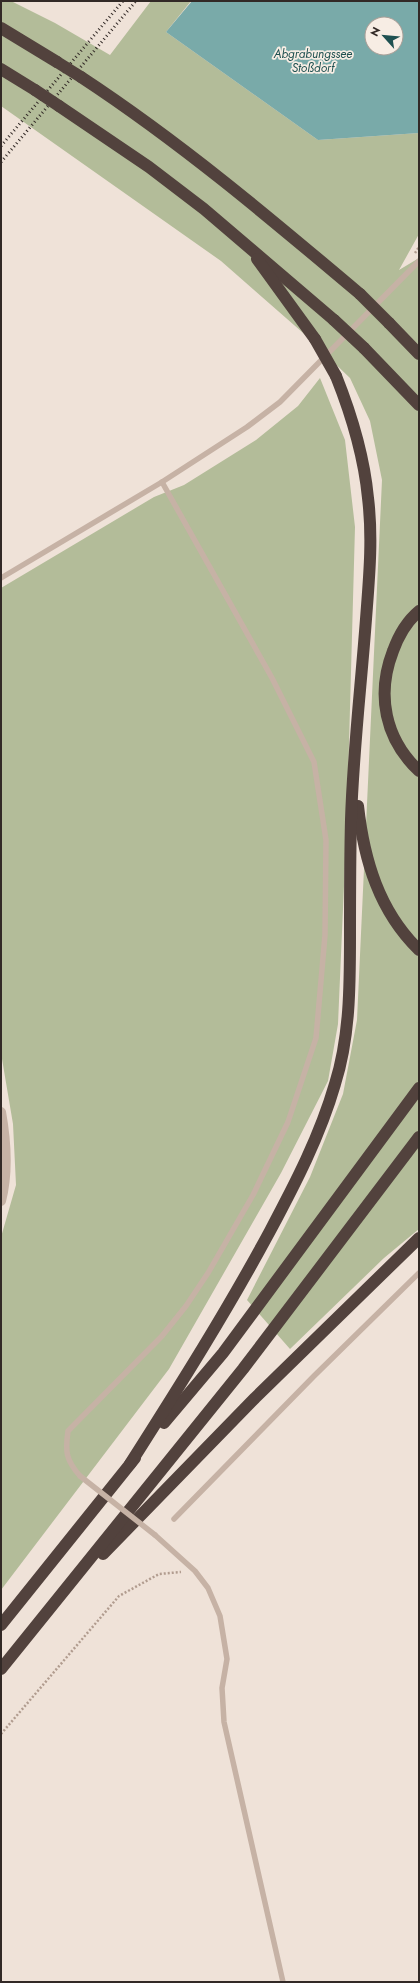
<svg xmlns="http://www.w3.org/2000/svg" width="420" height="1983" viewBox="0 0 420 1983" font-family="Jost,sans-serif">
<rect width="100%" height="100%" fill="#efe2d8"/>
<g fill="#b3bc99">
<polygon points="1,1 11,1 55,23 110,55 151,1 191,1 166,32 318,140 419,133 419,234 399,270 419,258 419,1229 384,1258 290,1349 247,1300 310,1177 343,1094 357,1020 382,480 370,421 350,378 302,332 221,261 1,106"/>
<polygon points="320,378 345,440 355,527 347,817 338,1024 328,1081 281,1173 169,1369 1,1590 1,1237 16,1185 13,1124 1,1053 1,588 154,497 184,485 256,440 298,406"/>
</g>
<path fill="#79aaa9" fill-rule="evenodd" d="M192,1H419V133L318,140L166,32ZM372,24H396V48H372Z"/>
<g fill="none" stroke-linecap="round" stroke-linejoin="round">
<g stroke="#b19c8f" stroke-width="2.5" stroke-dasharray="2 2" stroke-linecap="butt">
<polyline points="415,253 419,247"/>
<polyline points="1,1734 119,1596 159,1574 181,1572"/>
</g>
<g stroke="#c6b2a5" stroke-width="5.5">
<polyline points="1,578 162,482 247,427 280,402 419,261"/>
<path d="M80,1476C66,1460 65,1452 68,1431L162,1336L186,1306L208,1273L253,1195L288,1122L316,1038L325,935L326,840L314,762L272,678L162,482"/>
<polyline points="174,1519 314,1376 419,1273"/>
<polyline points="155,1535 195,1571 208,1588 220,1616 227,1659 222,1688 224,1722 283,1982"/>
</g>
<path stroke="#c6b2a5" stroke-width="10" d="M1,1112C6,1140 8,1174 1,1201"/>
<g stroke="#52423d" stroke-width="12">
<polyline points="1,28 57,62"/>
<polyline points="1,69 35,90"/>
<path d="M81,77C180,142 270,218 360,294"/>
<polyline points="59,106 149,167 204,209 334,320"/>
<polyline points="257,259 315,339"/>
<polyline points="389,323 419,354"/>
<polyline points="364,348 419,405"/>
<path d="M419,611C407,621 398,637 393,651C376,695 385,739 419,771"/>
<path d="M358,806C364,860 379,911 419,950"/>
<polyline points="164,1423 223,1353 419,1088"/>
<path d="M130,1464C179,1387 227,1311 270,1231C295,1184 320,1136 335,1084C350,1037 350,985 350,936C350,897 350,859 351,820C353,753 361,686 366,619C369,579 373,539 368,498C364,456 352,416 336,376"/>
<polyline points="103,1554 255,1398 419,1238"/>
<polyline points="1,1625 135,1458"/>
<polyline points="1,1669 243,1369 419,1137"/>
</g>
<g stroke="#322926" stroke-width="3" stroke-dasharray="1 3" stroke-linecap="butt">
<polyline points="1,146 123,1"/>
<polyline points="1,162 136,1"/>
</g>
<polyline stroke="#c6b2a5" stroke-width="5.5" points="80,1476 155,1535"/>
<g stroke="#52423d" stroke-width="12">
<polyline points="57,62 81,77"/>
<polyline points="35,90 59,106"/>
<polyline points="360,294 389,323"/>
<polyline points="334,320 364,348"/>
<polyline points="315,339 336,376"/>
</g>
</g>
<g text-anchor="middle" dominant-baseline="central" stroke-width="3.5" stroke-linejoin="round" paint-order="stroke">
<g font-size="12" font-style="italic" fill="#1e5050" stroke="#f7ede4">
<text x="313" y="54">Abgrabungssee<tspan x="313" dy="14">Stoßdorf</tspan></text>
</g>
</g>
<rect width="420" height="1983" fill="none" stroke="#322926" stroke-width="4"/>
<g transform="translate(384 36) rotate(297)"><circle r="19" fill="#f7ede4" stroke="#a89f98"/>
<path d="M0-3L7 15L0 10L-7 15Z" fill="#1e5050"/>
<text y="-6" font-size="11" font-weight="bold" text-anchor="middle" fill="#322926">N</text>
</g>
</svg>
